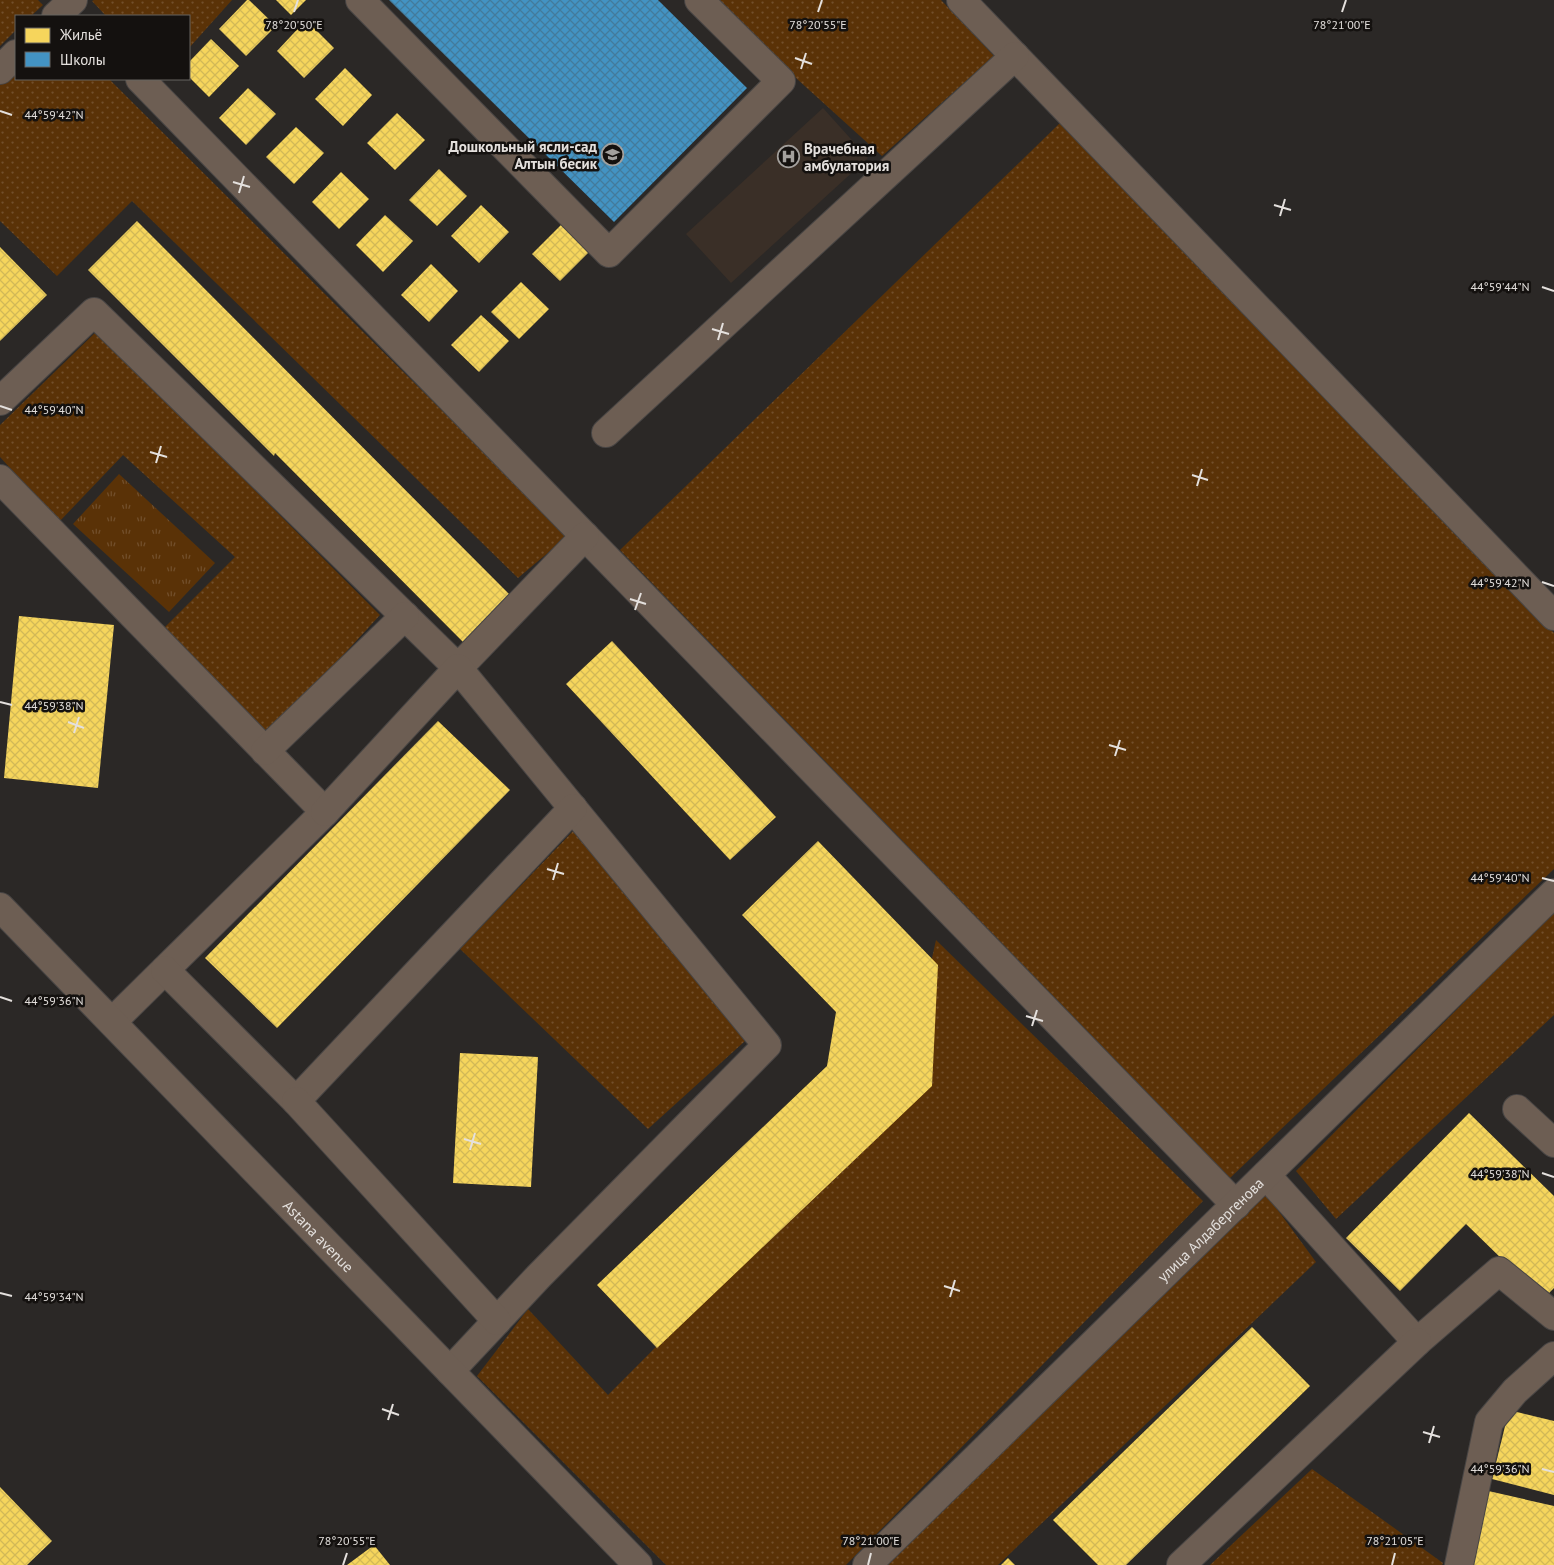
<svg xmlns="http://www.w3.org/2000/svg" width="1554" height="1565" viewBox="0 0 1554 1565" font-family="'PT Sans',sans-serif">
<defs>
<pattern id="grass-dots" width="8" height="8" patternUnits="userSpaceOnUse" patternTransform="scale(1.25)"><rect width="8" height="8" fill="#5a3207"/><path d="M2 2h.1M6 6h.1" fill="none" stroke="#724f2b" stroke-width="1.8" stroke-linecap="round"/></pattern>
<pattern id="park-tufts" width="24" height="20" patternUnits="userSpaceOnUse" patternTransform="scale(1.25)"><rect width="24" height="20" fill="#5a3207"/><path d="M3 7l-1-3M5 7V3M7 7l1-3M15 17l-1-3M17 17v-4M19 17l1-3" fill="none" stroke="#724f2b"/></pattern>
<pattern id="homes-cross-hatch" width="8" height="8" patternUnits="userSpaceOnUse" patternTransform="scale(1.25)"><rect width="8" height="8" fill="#f6d55c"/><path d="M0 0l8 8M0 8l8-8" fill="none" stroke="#d2b857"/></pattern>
<pattern id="schools-cross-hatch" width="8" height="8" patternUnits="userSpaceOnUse" patternTransform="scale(1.25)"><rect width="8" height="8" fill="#4393c3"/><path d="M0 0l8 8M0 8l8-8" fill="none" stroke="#437b9c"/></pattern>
</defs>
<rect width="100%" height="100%" fill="#2b2826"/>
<polygon fill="#3a2f27" points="823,108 868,158 731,283 686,234"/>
<g fill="url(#grass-dots)">
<polygon points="0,0 38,0 43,5 31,16 16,16 16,30 0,46"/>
<polygon points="94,0 232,0 189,48 189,16 106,16 92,1"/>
<polygon points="710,0 941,0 994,56 882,156"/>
<polygon points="16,68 16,79 109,79 568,536 518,578 132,201 57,276 0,221 0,83"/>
<polygon points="1061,122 1554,633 1554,869 1230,1178 620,550"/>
<polygon points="96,332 380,615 269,736 162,630 235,557 123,455 59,522 0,457 0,425"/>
<polygon points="575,829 745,1041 648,1129 460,949"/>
<polygon points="1554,912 1554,1015 1336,1219 1296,1171"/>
<polygon points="936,940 1203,1201 846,1565 666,1565 477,1376 528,1309 608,1395 900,1102"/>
<polygon points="1266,1194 1316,1262 998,1565 887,1565"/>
<polygon points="1312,1469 1443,1563 1442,1565 1210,1565"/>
</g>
<polygon fill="url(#park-tufts)" points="119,474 215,563 169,612 73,524"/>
<g fill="url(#homes-cross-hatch)">
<polygon points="247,0 249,0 276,26 246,56 219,29"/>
<polygon points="276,0 306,0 291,15"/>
<polygon points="306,20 334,48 304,78 277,51"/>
<polygon points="211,39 239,66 209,97 189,77 189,62"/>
<polygon points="345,68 372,95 343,126 315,99"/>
<polygon points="248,88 276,114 246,145 219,118"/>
<polygon points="397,113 425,140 395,170 367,143"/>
<polygon points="296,127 324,153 294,184 266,157"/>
<polygon points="439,169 467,196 437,226 409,200"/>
<polygon points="341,172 369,199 339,229 312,202"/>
<polygon points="481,205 509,232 479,263 451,236"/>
<polygon points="385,215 413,241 383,272 356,245"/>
<polygon points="137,221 511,596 464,643 275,453 274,456 88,270"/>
<polygon points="562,224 590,251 560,281 532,254"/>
<polygon points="0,247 47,295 0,341"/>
<polygon points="431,264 458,291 429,322 401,295"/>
<polygon points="521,282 549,309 519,339 491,312"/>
<polygon points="481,315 509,341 479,372 451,345"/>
<polygon points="19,616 114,625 98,788 4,778"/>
<polygon points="612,641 776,817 730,860 566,684"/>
<polygon points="438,721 510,790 277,1028 205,958"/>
<polygon points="818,841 938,965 932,1086 657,1348 597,1285 827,1066 836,1012 742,915"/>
<polygon points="460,1053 538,1057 531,1187 453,1183"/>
<polygon points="1469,1113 1554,1196 1554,1288 1543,1299 1466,1224 1400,1291 1346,1238"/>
<polygon points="1252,1327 1310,1386 1126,1565 1098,1565 1053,1520"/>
<polygon points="1509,1410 1554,1421 1554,1495 1492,1479"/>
<polygon points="0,1487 52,1541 27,1565 0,1565"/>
<polygon points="1484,1490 1554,1506 1554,1565 1467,1565"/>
<polygon points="374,1545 390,1565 347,1565"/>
<polygon points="1008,1558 1015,1565 1001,1565"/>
</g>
<polygon fill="url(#schools-cross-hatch)" points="389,0 658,0 747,88 614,222"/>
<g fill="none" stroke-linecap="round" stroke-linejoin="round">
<defs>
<g id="minor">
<polyline points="360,0 609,253 781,81 699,0"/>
<polyline points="961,0 1554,616"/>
<polyline points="56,16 73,0"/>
<polyline points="0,70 16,54"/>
<polyline points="140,79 1236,1205"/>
<polyline points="0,401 94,312 458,668 585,536"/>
<polyline points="606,433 1015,56"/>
<polyline points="0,479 325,812 112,1022"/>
<polyline points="265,751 405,616"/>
<polyline points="325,812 458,668 767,1045 539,1276 450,1371"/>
<path id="s1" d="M0,907L638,1565"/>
<polyline points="165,970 296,1101 573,808"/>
<polyline points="296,1101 497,1321"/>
<polyline points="1517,1109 1554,1143"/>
<polyline points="1266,1175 1417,1342 1499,1271 1554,1316"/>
<path id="s2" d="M867,1565L1554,893"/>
<polyline points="1181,1565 1417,1342"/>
<polyline points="1459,1565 1489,1422 1515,1391 1554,1356"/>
</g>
</defs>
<use href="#minor" stroke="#484544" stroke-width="30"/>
<use href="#minor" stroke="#6d5e53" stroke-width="28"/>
</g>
<path fill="none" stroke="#e4e0dd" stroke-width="2" d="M294,12L298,0M818,12L822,0M1342,12L1346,0M795,58L812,64M801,69L806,53M0,111L12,115M233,182L250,187M239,193L244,176M1274,205L1291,210M1280,216L1285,199M1542,287L1554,291M712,329L729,334M718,340L723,323M0,406L12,410M150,452L167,457M156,463L161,446M1192,475L1208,480M1197,486L1202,469M1542,582L1554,586M630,599L646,604M635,610L641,593M0,702L12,705M68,722L84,728M74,733L79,717M1109,745L1126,750M1115,756L1120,740M547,869L564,874M1542,878L1554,881M553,880L558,863M0,997L12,1001M1026,1016L1043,1021M1032,1026L1037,1010M464,1139L481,1144M470,1150L475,1133M1542,1173L1554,1177M944,1286L960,1291M0,1293L12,1296M950,1297L955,1280M382,1409L399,1415M388,1420L393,1404M1423,1432L1440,1437M1429,1443L1434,1426M1542,1469L1554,1472M343,1565L347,1553M868,1565L871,1553M1392,1565L1395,1553"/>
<defs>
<symbol id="school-ring" viewBox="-11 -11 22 22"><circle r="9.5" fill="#14110f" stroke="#a3a09d" stroke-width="1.5"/><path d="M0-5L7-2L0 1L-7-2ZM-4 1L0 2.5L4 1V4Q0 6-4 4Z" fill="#a3a09d"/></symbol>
<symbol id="hospital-ring" viewBox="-11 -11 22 22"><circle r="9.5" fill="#14110f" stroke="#a3a09d" stroke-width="1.5"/><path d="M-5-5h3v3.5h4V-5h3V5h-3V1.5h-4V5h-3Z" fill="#a3a09d"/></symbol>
</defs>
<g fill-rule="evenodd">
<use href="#school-ring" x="600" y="142" width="25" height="25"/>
<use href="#hospital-ring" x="776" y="144" width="25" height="25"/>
</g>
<g text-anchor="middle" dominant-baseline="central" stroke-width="5" stroke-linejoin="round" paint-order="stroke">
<g font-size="15" font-weight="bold" fill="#e4e0dd" stroke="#14110f" text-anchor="end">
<text x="597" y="146">Дошкольный ясли-сад<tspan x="597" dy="17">Алтын бесик</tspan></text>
<text x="804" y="148" text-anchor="start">Врачебная<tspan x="804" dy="17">амбулатория</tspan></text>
</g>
<g font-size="15" fill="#e4e0dd" stroke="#14110f">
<text stroke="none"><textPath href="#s2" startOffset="480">улица Алдабергенова</textPath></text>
<text stroke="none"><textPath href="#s1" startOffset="458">Astana avenue</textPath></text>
</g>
</g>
<g font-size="12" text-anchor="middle" fill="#e4e0dd" stroke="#14110f" stroke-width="5" stroke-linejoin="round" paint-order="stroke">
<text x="294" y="29">78°20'50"E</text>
<text x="818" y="29">78°20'55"E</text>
<text x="1342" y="29">78°21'00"E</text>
<text x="54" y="119">44°59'42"N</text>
<text x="1500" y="291">44°59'44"N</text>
<text x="54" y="414">44°59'40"N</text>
<text x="1500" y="587">44°59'42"N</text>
<text x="54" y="710">44°59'38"N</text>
<text x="1500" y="882">44°59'40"N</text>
<text x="54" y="1005">44°59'36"N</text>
<text x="1500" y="1178">44°59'38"N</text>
<text x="54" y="1301">44°59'34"N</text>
<text x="1500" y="1473">44°59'36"N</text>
<text x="347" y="1545">78°20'55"E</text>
<text x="871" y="1545">78°21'00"E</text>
<text x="1395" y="1545">78°21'05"E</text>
</g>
<rect x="15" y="15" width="175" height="65" fill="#14110f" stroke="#676461"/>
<rect x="25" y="28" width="25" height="15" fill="#f6d55c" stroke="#676461"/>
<text x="60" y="40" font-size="15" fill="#e4e0dd">Жильё</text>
<rect x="25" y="52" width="25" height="15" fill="#4393c3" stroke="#676461"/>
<text x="60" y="65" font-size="15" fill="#e4e0dd">Школы</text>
</svg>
